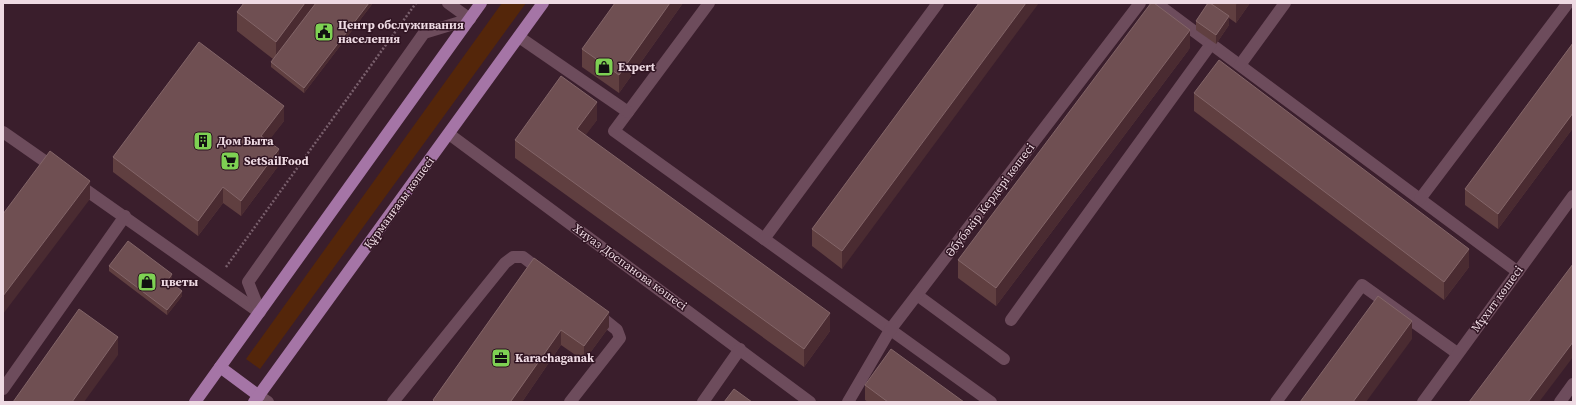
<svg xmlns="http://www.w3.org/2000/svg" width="1576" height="405" viewBox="0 0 1576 405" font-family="'Source Serif 4',serif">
<rect width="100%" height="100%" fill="#3a1e2c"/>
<polygon fill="#54260a" points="502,3 526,3 260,369 246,359"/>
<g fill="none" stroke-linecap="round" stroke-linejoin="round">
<polyline stroke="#795f6c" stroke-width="2.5" stroke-dasharray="2 2" stroke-linecap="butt" points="226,267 416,3"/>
<g stroke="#6d4c5c" stroke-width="12">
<polyline points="448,3 470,19"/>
<polyline points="709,3 614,131 991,402"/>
<polyline points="1156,3 1518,272"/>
<polyline points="519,37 628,112"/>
<polyline points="1240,65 1285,3"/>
<polyline points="3,132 56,169"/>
<polyline points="449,134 810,402"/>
<polyline points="76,183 259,312"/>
<polyline points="1420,199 1568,3"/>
<polyline points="764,239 938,3"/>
<polyline points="917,295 1004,359"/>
<polyline points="260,312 248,282 424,33 470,19"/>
<polyline points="1011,320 1211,44"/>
<polyline points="3,389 125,216"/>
<polyline points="259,396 268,402"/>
<polyline points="393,402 505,263 513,257 523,257 544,273"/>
<polyline points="570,402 620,338 617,330 596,313"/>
<polyline points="703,402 740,349"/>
<polyline points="848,402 890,330 1140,3"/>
<polyline points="1276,402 1362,285 1457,353"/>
<polyline points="1423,402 1573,196"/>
<polyline points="1560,402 1573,384"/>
</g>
<g stroke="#a575a6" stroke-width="12">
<polyline points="220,367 259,396"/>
<polyline points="195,402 481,3"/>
<polyline points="254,402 543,3"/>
</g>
</g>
<g fill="#603f40">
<polygon points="244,3 373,3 304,93 271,67 271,62 273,59 237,31 237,12"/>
<polygon points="683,3 619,93 582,67 582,49"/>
<polygon points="979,3 842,269 812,246 812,229"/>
<polygon points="1208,3 1250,3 1236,23 1229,18 1229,25 1216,44 1196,30 1196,21"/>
<polygon points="1573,43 1573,128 1498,229 1465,205 1465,189"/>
<polygon points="1190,48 996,306 958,278 958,260"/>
<polygon points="1194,93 1469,267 1444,300 1194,111"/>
<polygon points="597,120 585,135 830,331 804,367 515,158 515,140"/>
<polygon points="284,121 268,141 279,165 241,216 223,203 198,236 113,172 113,157"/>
<polygon points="534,258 609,327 584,361 561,345 522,402 433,402 433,400"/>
<polygon points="109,266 172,279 170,282 182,296 167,315 109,271"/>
<polygon points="865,385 964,402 868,402 865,400"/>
</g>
<g fill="#4a2b31">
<polygon points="305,3 320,3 276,61 276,42"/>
<polygon points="369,3 373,3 304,93 304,88"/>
<polygon points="670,3 683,3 619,93 619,75"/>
<polygon points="1026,3 1039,3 842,269 842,251"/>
<polygon points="1237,3 1250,3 1236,23 1236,5"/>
<polygon points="1229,16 1229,25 1216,44 1216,35"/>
<polygon points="1190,30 1190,48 996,306 996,288"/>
<polygon points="597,102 597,120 577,147 577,129"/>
<polygon points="284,106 284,121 261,151 261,136"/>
<polygon points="1573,113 1573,128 1498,229 1498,214"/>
<polygon points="279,149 279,165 241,216 241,201"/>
<polygon points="90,181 90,199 3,314 3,296"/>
<polygon points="223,187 223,203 198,236 198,221"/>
<polygon points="1469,249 1469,267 1444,300 1444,282"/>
<polygon points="172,274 172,279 168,285 168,280"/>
<polygon points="182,291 182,296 167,315 167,310"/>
<polygon points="609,312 609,327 584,361 584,346"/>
<polygon points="830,313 830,331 804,367 804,349"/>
<polygon points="1412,321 1412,339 1366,402 1353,402"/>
<polygon points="561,330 561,345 522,402 511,402"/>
<polygon points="118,337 118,355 84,402 72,402"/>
<polygon points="1573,342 1573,357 1539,402 1528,402"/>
</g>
<g fill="#6f4f52" stroke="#836568">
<polygon points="244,3 305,3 276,42 237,12"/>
<polygon points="316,3 369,3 304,88 271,62"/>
<polygon points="615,3 670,3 619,75 582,49"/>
<polygon points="979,3 1026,3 842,251 812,229"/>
<polygon points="1151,3 1154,3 1190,30 996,288 958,260"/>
<polygon points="1208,3 1210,3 1229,16 1216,35 1196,21"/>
<polygon points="199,42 284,106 261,136 279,149 241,201 223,187 198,221 113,157"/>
<polygon points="1573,43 1573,113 1498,214 1465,189"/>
<polygon points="1219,60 1469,249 1444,282 1194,93"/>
<polygon points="561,76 597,102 577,129 830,313 804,349 515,140"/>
<polygon points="50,151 90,181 3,296 3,214"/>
<polygon points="128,241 172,274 168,280 182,291 167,310 109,266"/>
<polygon points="534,258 609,312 584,346 561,330 511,401 512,402 435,402 433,400"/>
<polygon points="1573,264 1573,342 1528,402 1469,402"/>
<polygon points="1378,296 1412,321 1353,402 1300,402"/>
<polygon points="79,309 118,337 72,402 13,402"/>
<polygon points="891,349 964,402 888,402 865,385"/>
<polygon points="734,389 752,402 724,402"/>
</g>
<defs>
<symbol id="civic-square" viewBox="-11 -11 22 22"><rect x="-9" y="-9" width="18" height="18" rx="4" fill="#7ed153" stroke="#301422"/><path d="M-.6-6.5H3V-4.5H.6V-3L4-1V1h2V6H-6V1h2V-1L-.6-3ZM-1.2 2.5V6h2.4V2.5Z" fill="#111"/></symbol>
<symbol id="shop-square" viewBox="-11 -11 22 22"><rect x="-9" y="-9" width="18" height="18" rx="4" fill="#7ed153" stroke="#301422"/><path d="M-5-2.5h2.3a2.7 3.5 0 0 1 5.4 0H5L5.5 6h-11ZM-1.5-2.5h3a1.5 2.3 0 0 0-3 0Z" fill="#111"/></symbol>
<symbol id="building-square" viewBox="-11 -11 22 22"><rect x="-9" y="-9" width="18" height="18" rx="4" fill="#7ed153" stroke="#301422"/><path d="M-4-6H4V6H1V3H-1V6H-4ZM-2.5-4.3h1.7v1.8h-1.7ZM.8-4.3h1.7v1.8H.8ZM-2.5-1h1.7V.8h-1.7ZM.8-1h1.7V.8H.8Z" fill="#111"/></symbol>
<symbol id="supermarket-square" viewBox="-11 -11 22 22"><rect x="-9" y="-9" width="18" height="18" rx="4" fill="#7ed153" stroke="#301422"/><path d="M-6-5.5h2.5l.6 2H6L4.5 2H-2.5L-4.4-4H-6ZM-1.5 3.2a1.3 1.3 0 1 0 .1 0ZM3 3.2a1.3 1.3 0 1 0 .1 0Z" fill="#111"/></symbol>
<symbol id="office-square" viewBox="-11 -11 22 22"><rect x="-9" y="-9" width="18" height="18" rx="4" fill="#7ed153" stroke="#301422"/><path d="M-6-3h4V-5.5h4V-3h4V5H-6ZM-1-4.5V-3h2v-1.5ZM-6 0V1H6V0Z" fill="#111"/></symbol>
</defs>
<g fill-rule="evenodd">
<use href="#civic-square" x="313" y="21" width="22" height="22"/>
<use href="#shop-square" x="593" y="56" width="22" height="22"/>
<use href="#building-square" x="192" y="130" width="22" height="22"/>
<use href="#supermarket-square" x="219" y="150" width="22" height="22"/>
<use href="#shop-square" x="136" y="271" width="22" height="22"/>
<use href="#office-square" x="490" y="347" width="22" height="22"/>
</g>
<g text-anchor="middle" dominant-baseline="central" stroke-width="3" stroke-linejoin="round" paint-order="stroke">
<g font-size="12" font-weight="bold" fill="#eedae3" stroke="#301422" text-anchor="start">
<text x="338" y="25">Центр обслуживания<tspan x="338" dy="14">наcеления</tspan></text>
<text x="618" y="67">Expert</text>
<text x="217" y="141">Дом Быта</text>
<text x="244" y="161">SetSailFood</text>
<text x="161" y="282">цветы</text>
<text x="515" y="358">Karachaganak</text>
</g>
<g font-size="12" fill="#eedae3" stroke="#301422">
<text transform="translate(990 200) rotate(-53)">Әбубәкір Кердері көшесі</text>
<text transform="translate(399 203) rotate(-54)">Құрманғазы көшесі</text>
<text transform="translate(630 267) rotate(36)">Хиуаз Доспанова көшесі</text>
<text transform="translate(1497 299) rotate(-54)">Мұхит көшесі</text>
</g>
</g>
<rect width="1576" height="405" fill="none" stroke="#eedae3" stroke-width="8"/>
</svg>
